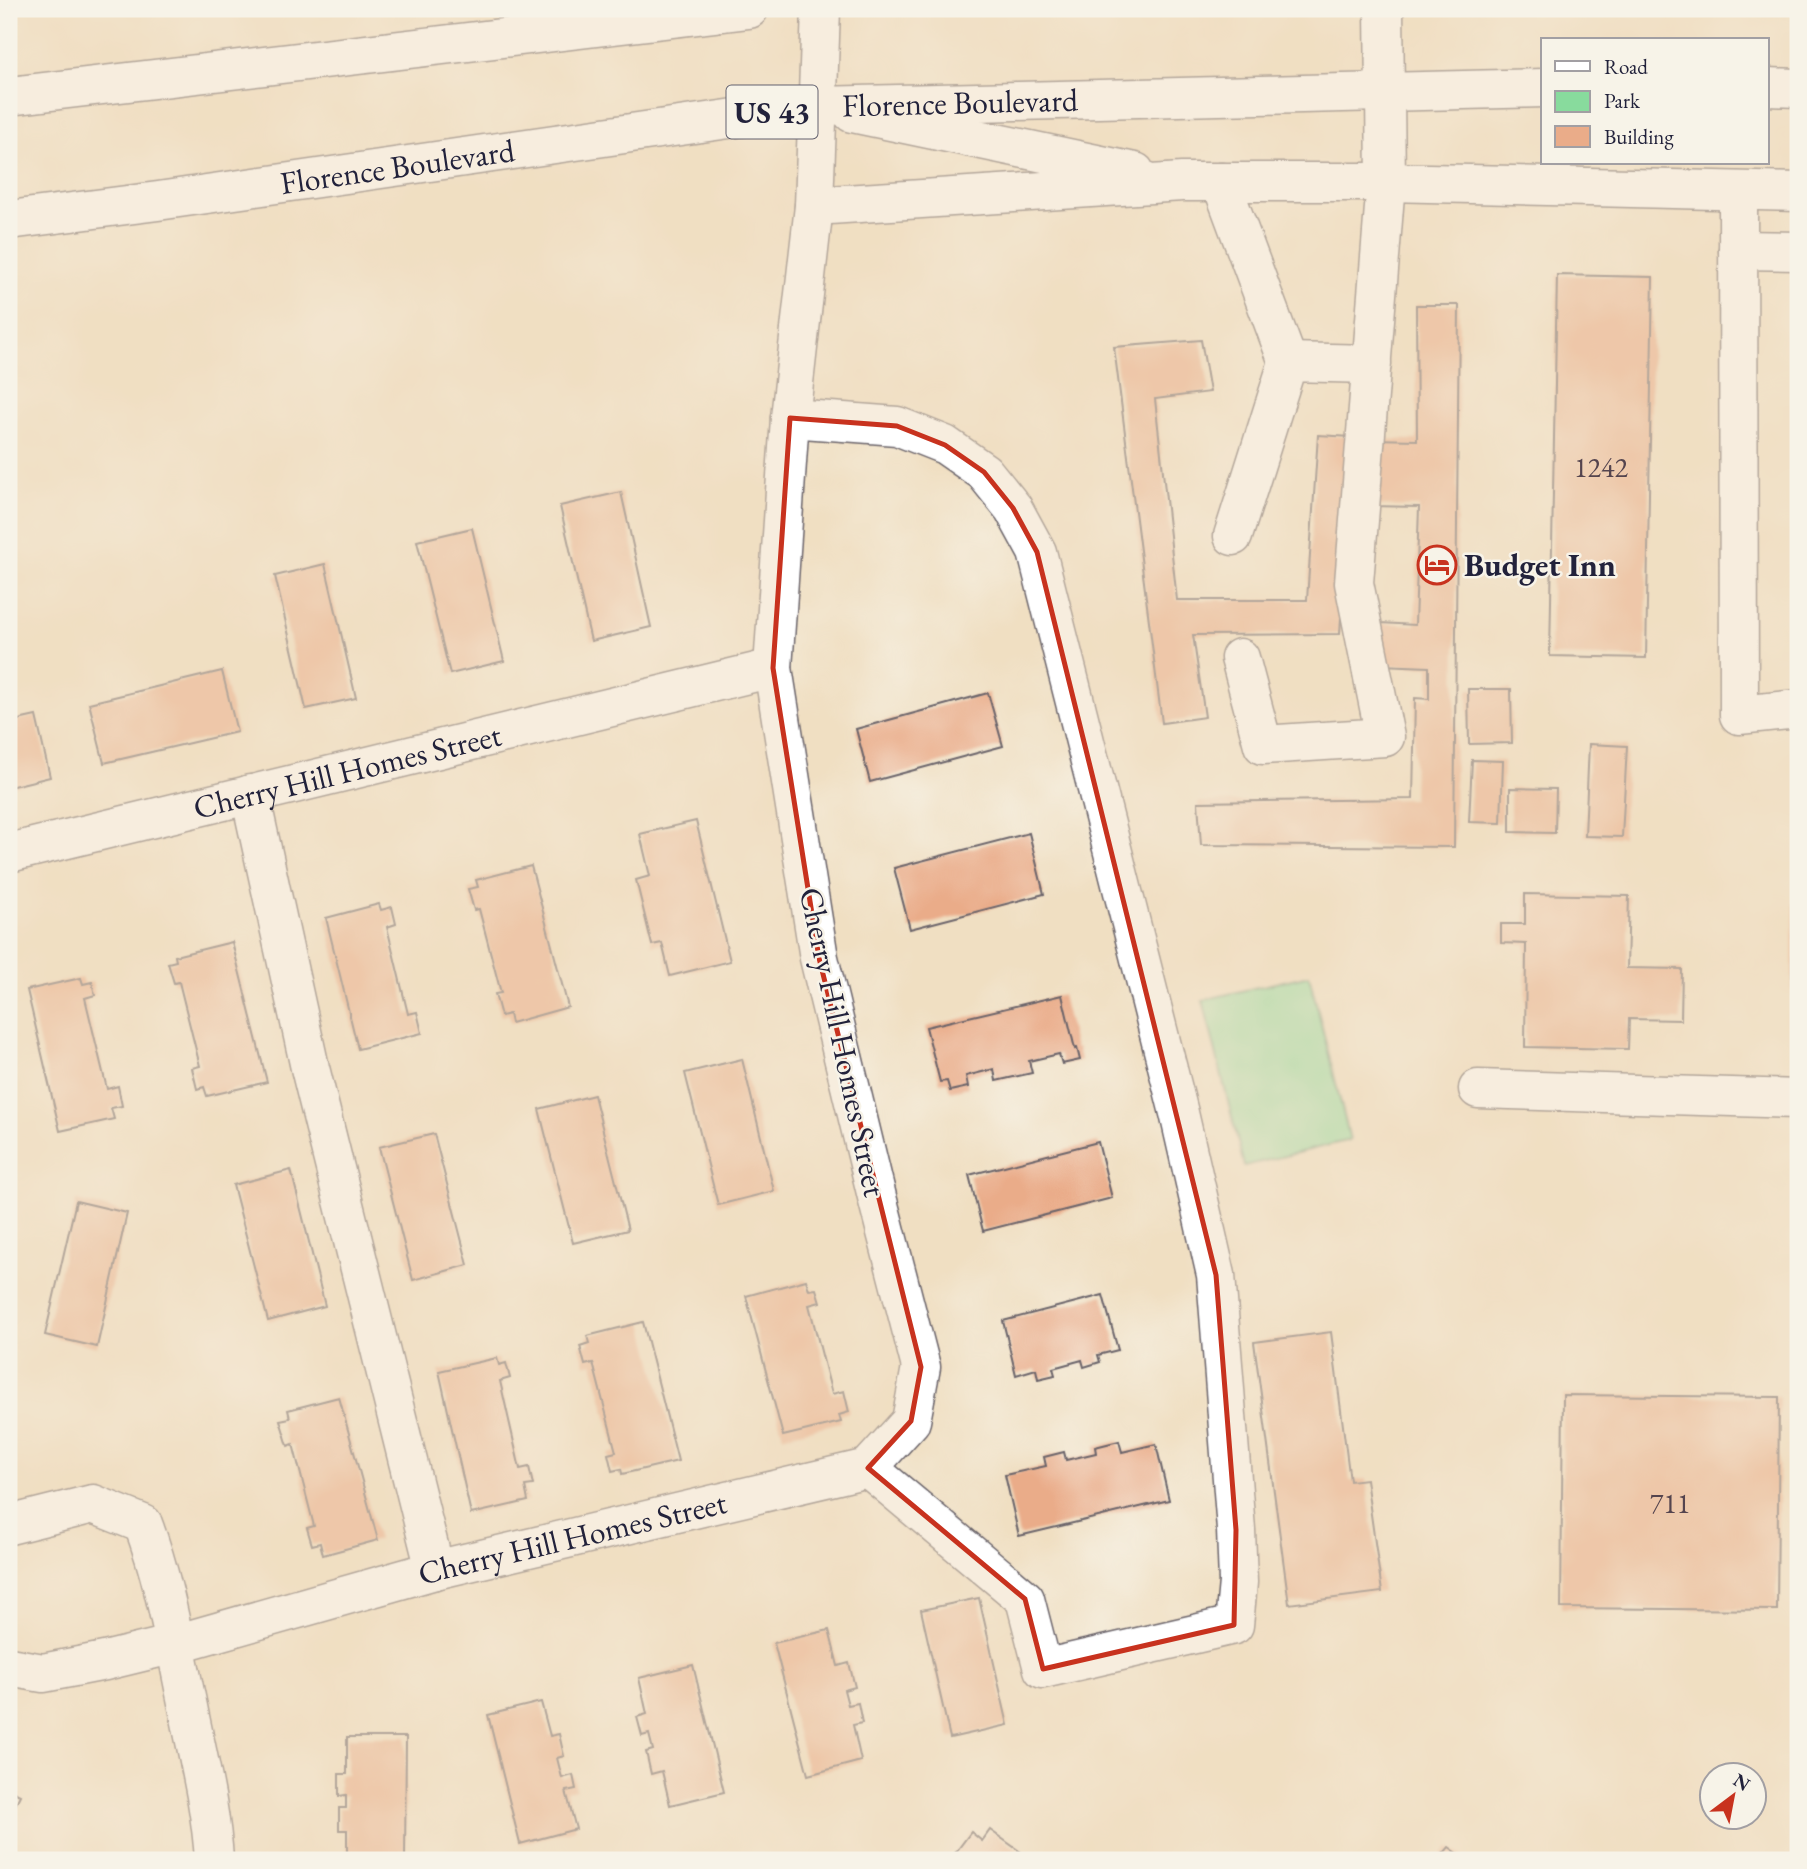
<svg xmlns="http://www.w3.org/2000/svg" width="1807" height="1869" viewBox="0 0 1807 1869" font-family="'EB Garamond',serif">
<rect width="100%" height="100%" fill="#f7f3e8"/>
<filter id="ink" filterUnits="userSpaceOnUse"><feTurbulence type="fractalNoise" baseFrequency=".0143" numOctaves="2"/><feDisplacementMap in="SourceGraphic" scale="14" xChannelSelector="R" yChannelSelector="G"/><feConvolveMatrix kernelMatrix="1 2 1 2 8 2 1 2 1" color-interpolation-filters="sRGB"/></filter>
<filter id="wash" filterUnits="userSpaceOnUse"><feTurbulence type="fractalNoise" baseFrequency=".00686" numOctaves="4" result="noise"/><feDisplacementMap in="SourceGraphic" scale="28" xChannelSelector="R" yChannelSelector="G"/><feGaussianBlur stdDeviation="1.57" result="paint"/><feColorMatrix in="noise" values="0 0 0 0 0 0 0 0 0 0 0 0 0 0 0 0 0 1.4 0 .05"/><feComposite in="paint" operator="in"/></filter>
<g filter="url(#wash)">
<rect width="100%" height="100%" fill="#f0dfc2"/>
<polygon fill="#88db9d" stroke="#557e6c" stroke-width="2" points="1309,975 1350,1140 1244,1166 1203,1000"/>
<g id="blocks">
<g fill="#eaac89">
<polygon points="1557,275 1653,277 1646,658 1550,656"/>
<polygon points="1416,305 1459,305 1454,847 1201,845 1198,802 1413,799 1415,698 1429,699 1429,667 1381,665 1381,623 1415,625 1419,507 1371,506 1372,439 1417,440"/>
<polygon points="1201,340 1210,392 1155,399 1177,600 1307,600 1318,435 1352,437 1340,634 1193,635 1205,717 1162,723 1114,347"/>
<polygon points="621,492 651,627 591,641 560,506"/>
<polygon points="472,528 504,661 450,674 417,541"/>
<polygon points="325,564 356,698 306,709 275,576"/>
<polygon points="222,671 237,732 104,763 89,703"/>
<polygon points="1468,689 1511,689 1512,743 1469,744"/>
<polygon points="988,693 1003,746 870,782 856,729"/>
<polygon points="36,716 50,777 9,787 9,722"/>
<polygon points="1589,744 1627,746 1622,837 1585,836"/>
<polygon points="1472,760 1503,761 1501,823 1469,822"/>
<polygon points="1510,788 1556,789 1555,833 1510,832"/>
<polygon points="696,821 730,961 670,976 662,943 652,945 636,880 650,876 640,834"/>
<polygon points="1029,833 1044,894 910,929 894,868"/>
<polygon points="531,866 568,1007 511,1023 509,1014 501,1016 495,994 501,993 479,909 474,910 468,889 478,887 476,880"/>
<polygon points="1525,894 1629,896 1627,968 1682,969 1681,1020 1629,1019 1628,1049 1525,1047 1526,944 1501,943 1501,924 1525,924"/>
<polygon points="1793,901 1798,901 1798,995 1792,995"/>
<polygon points="379,904 381,910 392,907 396,924 387,927 408,1014 417,1012 422,1033 358,1049 326,918"/>
<polygon points="232,942 267,1082 207,1096 204,1087 197,1089 192,1068 200,1066 179,982 174,983 168,963 176,961 175,956"/>
<polygon points="81,978 83,984 92,982 95,995 85,998 107,1089 118,1086 122,1106 111,1108 114,1119 60,1131 27,990"/>
<polygon points="1062,995 1075,1049 1077,1048 1080,1060 1062,1064 1059,1054 1029,1061 1032,1073 996,1081 994,1069 966,1076 968,1087 950,1091 947,1081 940,1082 926,1027"/>
<polygon points="742,1059 774,1191 718,1205 685,1073"/>
<polygon points="594,1095 628,1230 573,1243 539,1109"/>
<polygon points="434,1134 468,1265 413,1280 379,1147"/>
<polygon points="1098,1142 1112,1198 983,1231 969,1175"/>
<polygon points="291,1170 325,1306 268,1321 233,1185"/>
<polygon points="76,1201 127,1213 97,1347 45,1335"/>
<polygon points="806,1280 809,1290 816,1289 820,1302 809,1305 832,1394 844,1391 849,1412 839,1415 841,1422 783,1436 746,1296"/>
<polygon points="1103,1295 1118,1350 1098,1355 1100,1362 1084,1367 1082,1360 1053,1368 1055,1375 1038,1379 1036,1369 1016,1375 1003,1321"/>
<polygon points="643,1322 678,1461 622,1474 621,1469 612,1471 608,1454 616,1452 593,1363 585,1365 580,1346 589,1343 587,1336"/>
<polygon points="1331,1332 1350,1481 1366,1479 1382,1592 1289,1604 1254,1342"/>
<polygon points="497,1358 499,1365 506,1363 510,1378 500,1381 520,1469 529,1467 533,1485 525,1486 528,1501 471,1514 439,1371"/>
<polygon points="1563,1395 1779,1397 1777,1610 1561,1608"/>
<polygon points="339,1397 378,1540 323,1555 320,1543 312,1545 307,1528 314,1526 293,1444 288,1446 280,1420 290,1418 288,1410"/>
<polygon points="1119,1441 1122,1452 1156,1444 1169,1500 1019,1536 1005,1475 1046,1466 1044,1457 1064,1452 1066,1460 1096,1453 1095,1447"/>
<polygon points="979,1598 1008,1725 950,1738 921,1610"/>
<polygon points="829,1630 838,1666 849,1663 855,1687 844,1690 848,1705 858,1703 862,1723 853,1725 861,1761 808,1775 774,1643"/>
<polygon points="693,1665 724,1792 670,1805 662,1771 651,1774 646,1752 653,1750 649,1734 642,1736 637,1717 647,1714 639,1678"/>
<polygon points="541,1702 550,1736 559,1734 564,1756 557,1758 562,1778 573,1775 576,1789 566,1791 576,1829 520,1844 488,1715"/>
<polygon points="347,1737 406,1737 405,1860 347,1860 347,1830 339,1830 339,1808 346,1808 346,1795 339,1796 339,1774 347,1774"/>
<polygon points="9,1790 20,1795 9,1818"/>
<polygon points="990,1830 1032,1860 950,1860 971,1832 982,1841"/>
<polygon points="1449,1847 1467,1860 1438,1860"/>
</g>
</g>
</g>
<g filter="url(#ink)">
<use href="#blocks" fill-opacity="0" stroke="#6a646a" stroke-width="2"/>
<g fill="none" stroke-linecap="round" stroke-linejoin="round">
<defs>
<g id="minor">
<polyline points="852,113 1135,172"/>
<polyline points="1221,182 1288,362"/>
<polyline points="1738,191 1739,715 1798,709"/>
<polyline points="814,206 1182,182 1386,182 1798,192"/>
<polyline points="1738,250 1798,251"/>
<polyline points="790,418 897,426 945,445 984,472 1013,508 1037,552 1179,1113 1216,1275 1236,1530 1238,1582 1234,1625 1043,1669 1025,1599 868,1468"/>
<polyline points="1233,536 1288,362 1372,364"/>
<polyline points="1240,658 1263,745 1385,737 1354,583 1386,182 1384,9"/>
<polyline points="250,794 310,1068 435,1570"/>
<path id="s1" d="M9,853L773,668"/>
<polyline points="1478,1089 1798,1099"/>
<path d="M9,1525L93,1504L143,1524C165,1582 175,1646 188,1707C198,1758 211,1808 214,1860"/>
<path id="s2" d="M9,1667L43,1673L105,1661L175,1644L435,1570L868,1468L911,1421L921,1367L878,1201L819,958L773,668L790,418L814,206L821,9"/>
</g>
<g id="highway">
<polyline points="1767,87 1798,88"/>
<polyline points="9,96 749,9"/>
<path id="s3" d="M9,220L158,201L819,106L1543,88"/>
</g>
</defs>
<use href="#minor" stroke="#6a646a" stroke-width="41"/>
<use href="#highway" stroke="#6a646a" stroke-width="41"/>
<use href="#minor" stroke="#fff" stroke-width="38"/>
<use href="#highway" stroke="#fff" stroke-width="38"/>
</g>
</g>
<path d="M0 0H1807V1869H0ZM790,418L897,426L945,445L984,472L1013,508L1037,552L1216,1275L1236,1530L1234,1625L1043,1669L1025,1599L868,1468L911,1421L921,1367L819,958L773,668Z" fill="#f0dfc2" fill-opacity=".55" fill-rule="evenodd"/>
<path fill="none" stroke="#c8321e" stroke-width="5" stroke-linejoin="round" d="M790,418L897,426L945,445L984,472L1013,508L1037,552L1216,1275L1236,1530L1234,1625L1043,1669L1025,1599L868,1468L911,1421L921,1367L819,958L773,668Z"/>
<defs>
<symbol id="hotel-ring" viewBox="-11 -11 22 22"><circle r="9.5" fill="#f7f3e8" stroke="#c8321e" stroke-width="1.5"/><path d="M-6-4.5h1.5V1H6V5H4.5V3h-9V5H-6ZM-4 0a1.8 1.8 0 1 1 3.6 0ZM.5 0V-2.5h3Q6-2.5 6 0Z" fill="#c8321e"/></symbol>
</defs>
<g fill-rule="evenodd">
<use href="#hotel-ring" x="1415" y="543" width="44" height="44"/>
</g>
<g text-anchor="middle" dominant-baseline="central" stroke-width="5" stroke-linejoin="round" paint-order="stroke">
<g font-size="28" fill="#54444e">
<text x="1601" y="467">1242</text>
<text x="1670" y="1503">711</text>
</g>
<rect fill="#f7f3e8" stroke="#62616f" stroke-width="2" x="726.5" y="85.5" width="91" height="53" rx="5"/>
<g font-size="30" font-weight="bold" fill="#22223b">
<text x="772" y="112">US 43</text>
</g>
<g font-size="32" fill="#22223b" stroke="#f7f3e8">
<text stroke="none"><textPath href="#s3" startOffset="959">Florence Boulevard</textPath></text>
<text stroke="none"><textPath href="#s3" startOffset="392">Florence Boulevard</textPath></text>
<text stroke="none"><textPath href="#s1" startOffset="348">Cherry Hill Homes Street</textPath></text>
<text transform="translate(843 1042) rotate(78)">Cherry Hill Homes Street</text>
<text stroke="none"><textPath href="#s2" startOffset="581">Cherry Hill Homes Street</textPath></text>
</g>
<g font-size="32" font-weight="bold" fill="#22223b" stroke="#f7f3e8" text-anchor="start">
<text x="1464" y="565">Budget Inn</text>
</g>
</g>
<rect width="1807" height="1869" fill="none" stroke="#f7f3e8" stroke-width="35"/>
<rect x="1541" y="38" width="228" height="126" fill="#f7f3e8" stroke="#a29fa3" stroke-width="2"/>
<rect x="1555" y="61" width="35" height="10" fill="#ffffff" stroke="#a29fa3" stroke-width="2"/>
<text x="1604" y="74" font-size="21" fill="#22223b">Road</text>
<rect x="1555" y="91" width="35" height="21" fill="#88db9d" stroke="#a29fa3" stroke-width="2"/>
<text x="1604" y="108" font-size="21" fill="#22223b">Park</text>
<rect x="1555" y="126" width="35" height="21" fill="#eaac89" stroke="#a29fa3" stroke-width="2"/>
<text x="1604" y="144" font-size="21" fill="#22223b">Building</text>
<g transform="translate(1733 1796) rotate(32)"><circle r="33" fill="#f7f3e8" stroke="#a29fa3" stroke-width="2"/>
<path d="M0-5L12 26L0 18L-12 26Z" fill="#c8321e"/>
<text y="-10" font-size="19" font-weight="bold" text-anchor="middle" fill="#22223b">N</text>
</g>
</svg>
